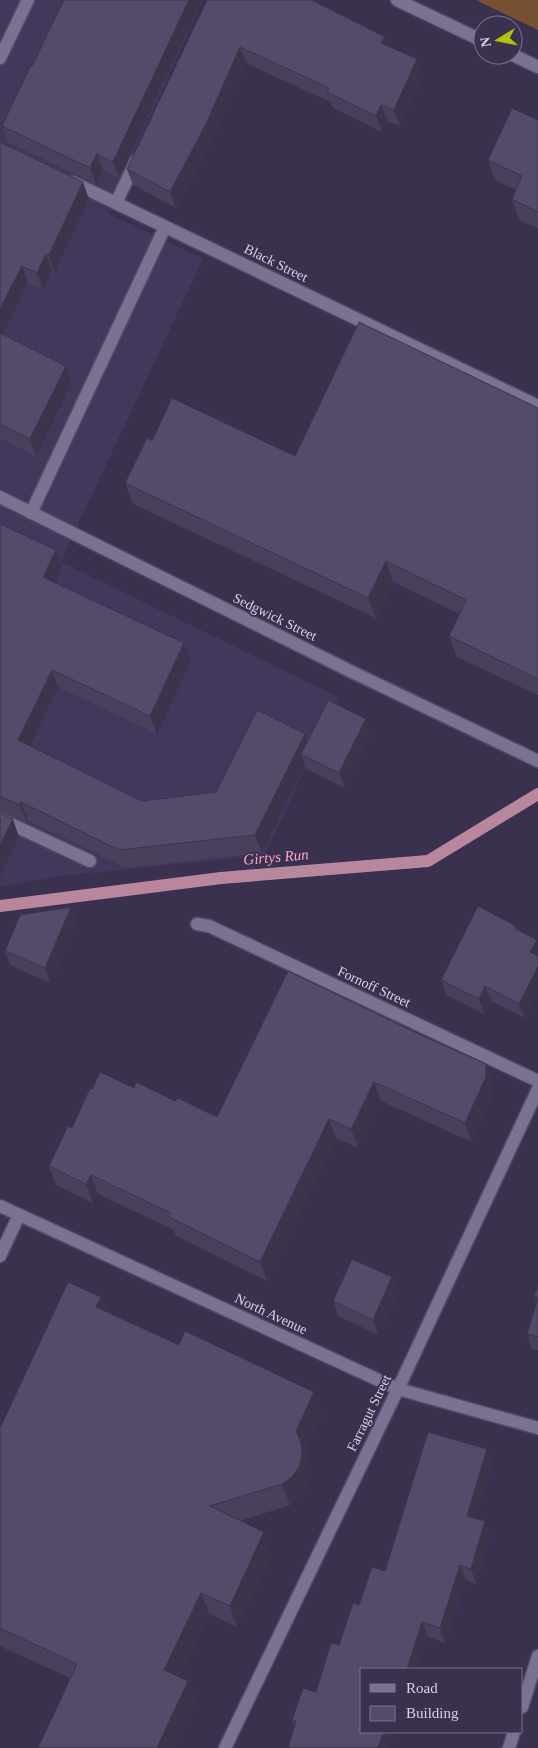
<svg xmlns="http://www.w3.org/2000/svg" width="538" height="1748" viewBox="0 0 538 1748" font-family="'Times New Roman',serif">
<rect width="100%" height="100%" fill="#3a314f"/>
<polygon fill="#43385c" points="0,0 203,0 107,213 203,259 73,535 61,562 338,697 265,855 60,876 0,887"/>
<polygon fill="#765033" points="476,0 538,0 538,30"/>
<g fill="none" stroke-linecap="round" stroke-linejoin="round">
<polyline stroke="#b8879e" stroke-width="12" points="0,906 221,878 428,861 538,794"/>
<defs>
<g id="minor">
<polyline points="397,0 483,41"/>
<polyline points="513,55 538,67"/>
<polyline points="0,58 28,0"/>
<polyline points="72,182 538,406"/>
<polyline points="116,203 136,161"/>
<polyline points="0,497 350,671 538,761"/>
<polyline points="31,513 165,227"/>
<polyline points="0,819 90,861"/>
<polyline points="197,924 209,926 538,1081"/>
<polyline points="0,1206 398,1389 538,1428"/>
<polyline points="0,1256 19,1215"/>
<polyline points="522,1707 538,1656"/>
<polyline points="225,1748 398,1389 538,1089"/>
<polyline points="509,1748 514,1732"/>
</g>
</defs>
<use href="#minor" stroke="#544c66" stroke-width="15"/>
<use href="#minor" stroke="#7a7193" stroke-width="12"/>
</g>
<g fill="#48405c">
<polygon points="64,0 202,0 119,178 103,170 96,184 8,142 2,126 32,66"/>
<polygon points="207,0 388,46 417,59 423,75 400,126 387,121 382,132 333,108 330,102 246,63 212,139 176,208 133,185 127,169"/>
<polygon points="538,120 538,228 519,220 512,199 516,190 495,180 488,160"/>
<polygon points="0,142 89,199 55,272 52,270 43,290 28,283 2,334 72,382 36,456 0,438"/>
<polygon points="538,408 538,695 457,657 449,636 460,614 393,582 376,618 133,504 125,483 152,441 295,456"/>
<polygon points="0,524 56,550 62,568 55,583 184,643 191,661 157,734 58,687 31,746 142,801 216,792 307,741 371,734 345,788 306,769 305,765 262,853 126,868 28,820 27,822 0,812"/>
<polygon points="71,907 77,922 50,983 10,965 5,951"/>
<polygon points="516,926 518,930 525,1018 491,1001 484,1014 446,995 441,980"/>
<polygon points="425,1037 486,1064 492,1083 492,1096 472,1142 381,1101 358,1148 336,1138 267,1281 176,1236 174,1230 98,1194 93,1203 56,1185 49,1166 72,1128 92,1089 134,1088 175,1101 217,1117"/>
<polygon points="392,1277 398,1292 378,1335 338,1316 333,1301"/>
<polygon points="538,1285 538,1350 532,1349 527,1334 537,1302 534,1296"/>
<polygon points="101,1297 106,1311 179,1345 314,1392 322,1413 305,1452 309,1464 310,1476 307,1488 300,1498 290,1505 240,1521 272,1554 237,1627 209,1614 179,1677 188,1681 196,1703 70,1678 0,1646 0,1428"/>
<polygon points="493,1464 476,1518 485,1521 490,1536 476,1584 466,1580 445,1643 428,1637 362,1732 394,1732 388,1748 294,1727 292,1720 316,1692 359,1605 385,1571"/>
</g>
<g fill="#3b344b">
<polygon points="189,0 202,0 119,178 113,162"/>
<polygon points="385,37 390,53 381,43"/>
<polygon points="240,47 246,63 212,139 176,208 170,192"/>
<polygon points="417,59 423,75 400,126 394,110"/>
<polygon points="381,105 387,121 382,132 376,116"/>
<polygon points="97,154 103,170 96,184 90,168"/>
<polygon points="83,182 89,199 55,272 49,255"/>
<polygon points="46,254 52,270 43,290 37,273"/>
<polygon points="22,266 28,283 0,339 0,309"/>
<polygon points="66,366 72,382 36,456 30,439"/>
<polygon points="56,550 62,568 50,595 43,577"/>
<polygon points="386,561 393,582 376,618 368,598"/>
<polygon points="184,643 191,661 157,734 150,716"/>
<polygon points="52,670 58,687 25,758 18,740"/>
<polygon points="366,719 371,734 345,788 339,773"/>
<polygon points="305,734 311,752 301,754 305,765 262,853 255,835"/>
<polygon points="21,802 28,820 27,822 20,805"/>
<polygon points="13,819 19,837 0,877 0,846"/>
<polygon points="71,907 77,922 50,983 45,968"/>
<polygon points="537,940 538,942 538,963 530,952"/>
<polygon points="538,967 538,993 525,1018 519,1004"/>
<polygon points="485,986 491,1001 484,1014 479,999"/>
<polygon points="486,1064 492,1083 492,1096 472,1142 465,1123"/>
<polygon points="374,1082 381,1101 358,1148 351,1129"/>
<polygon points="329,1119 336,1138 267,1281 260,1262"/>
<polygon points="91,1175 98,1194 93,1203 86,1184"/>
<polygon points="392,1277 398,1292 378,1335 373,1320"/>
<polygon points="101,1297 109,1319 96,1307"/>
<polygon points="314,1392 322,1413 305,1452 309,1464 310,1476 307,1488 300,1498 290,1505 282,1484 296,1431"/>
<polygon points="487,1449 493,1464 473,1530 467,1516"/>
<polygon points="485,1521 490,1536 476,1584 471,1569"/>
<polygon points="264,1532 272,1554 237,1627 230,1606"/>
<polygon points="460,1565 466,1580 445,1643 440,1628"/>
<polygon points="201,1593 209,1614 172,1692 164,1670"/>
<polygon points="422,1622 428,1637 417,1669 407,1669"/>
<polygon points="188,1681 196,1703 175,1748 157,1748"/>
<polygon points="384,1732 394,1732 388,1748 378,1748"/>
</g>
<g fill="#544b6b" stroke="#3b344b">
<polygon points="64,0 189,0 113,162 97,154 90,168 2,126 31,65 32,66"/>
<polygon points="207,0 311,0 385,37 381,43 417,59 394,110 381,105 376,116 327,92 329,88 240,47 206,124 170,192 127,169"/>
<polygon points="512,108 538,120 538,212 512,199 522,176 488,160"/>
<polygon points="0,142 83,182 49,255 46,254 37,273 22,266 0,309"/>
<polygon points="359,322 538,408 538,679 449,636 466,600 386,561 368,598 125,483 147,438 152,441 172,398 295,456"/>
<polygon points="0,333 66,366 30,439 0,424"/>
<polygon points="0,524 56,550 43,577 184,643 150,716 52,670 18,740 142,801 216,792 257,710 305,734 255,835 119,850 21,802 20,805 0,796"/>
<polygon points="328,700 366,719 339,773 301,754"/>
<polygon points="0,813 13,819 0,846"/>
<polygon points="478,906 516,926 514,928 537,940 530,952 538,956 538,967 519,1004 485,986 479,999 441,980"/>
<polygon points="71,907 45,968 5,951 20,915"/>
<polygon points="288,971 425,1037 486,1064 486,1077 465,1123 374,1082 351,1129 329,1119 260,1262 169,1217 171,1213 91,1175 86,1184 49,1166 68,1126 72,1128 90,1088 92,1089 100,1072 134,1088 136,1082 175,1101 178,1098 217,1117"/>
<polygon points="352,1259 392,1277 373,1320 333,1301"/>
<polygon points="68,1282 101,1297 96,1307 179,1345 185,1331 314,1392 296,1431 301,1442 302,1455 299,1467 292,1477 282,1484 210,1506 264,1532 230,1606 201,1593 164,1670 188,1681 157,1748 38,1748 77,1664 0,1628 0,1428"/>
<polygon points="538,1285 538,1297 534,1296"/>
<polygon points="538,1298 538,1337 527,1334"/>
<polygon points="428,1432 487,1449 467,1516 485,1521 471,1569 460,1565 440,1628 422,1622 407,1669 362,1669 362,1732 384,1732 378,1748 288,1748 296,1721 292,1720 303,1688 316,1692 331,1643 339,1645 353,1603 359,1605 372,1567 385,1571"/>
</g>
<g text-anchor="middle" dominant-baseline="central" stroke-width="4" stroke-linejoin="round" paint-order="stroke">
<g font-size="14" fill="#d7d3e6" stroke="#3a314f">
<text transform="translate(276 263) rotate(26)">Black Street</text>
<text transform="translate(275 617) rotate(26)">Sedgwick Street</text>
<text transform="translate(374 987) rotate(25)">Fornoff Street</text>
<text transform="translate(271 1314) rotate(25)">North Avenue</text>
<text transform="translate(369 1413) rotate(-64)">Farragut Street</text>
</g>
<g font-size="15" font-style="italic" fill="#f7a8c4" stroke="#3a314f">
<text transform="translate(276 857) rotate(-5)">Girtys Run</text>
</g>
</g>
<rect x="360" y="1668" width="162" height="65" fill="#3a314f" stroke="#79728b"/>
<rect x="370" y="1684" width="25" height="8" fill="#7a7193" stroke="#79728b"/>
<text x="406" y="1693" font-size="15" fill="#d7d3e6">Road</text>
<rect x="370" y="1706" width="25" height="15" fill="#544b6b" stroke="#79728b"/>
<text x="406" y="1718" font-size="15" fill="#d7d3e6">Building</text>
<g transform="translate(498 40) rotate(260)"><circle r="24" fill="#3a314f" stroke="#79728b"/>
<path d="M0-4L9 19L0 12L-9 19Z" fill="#b0c500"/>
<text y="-8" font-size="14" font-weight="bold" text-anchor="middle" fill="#d7d3e6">N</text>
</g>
</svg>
